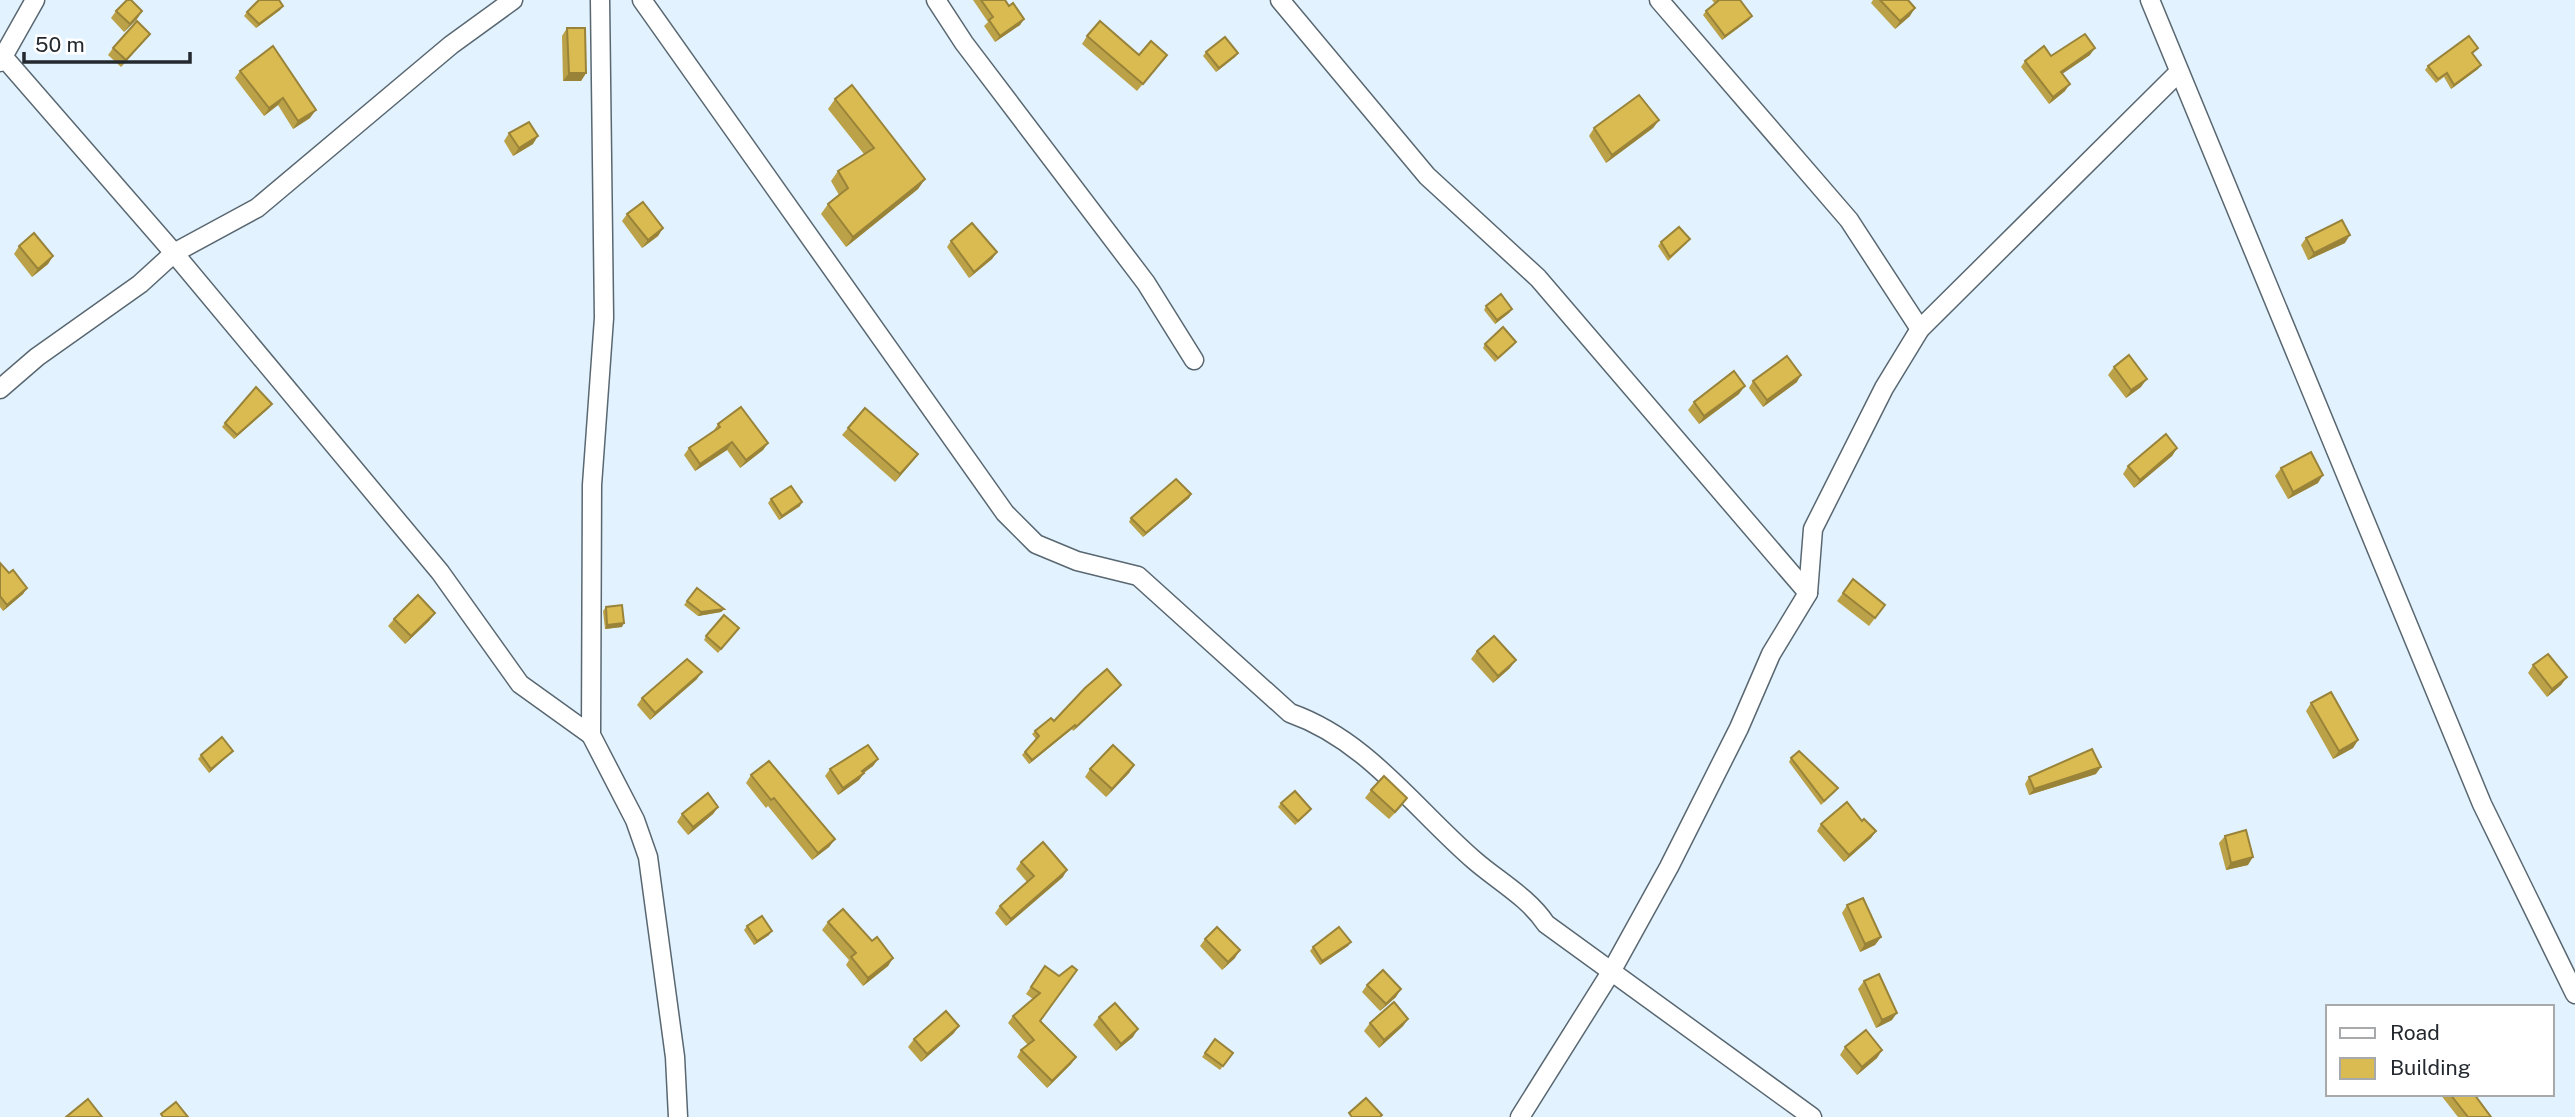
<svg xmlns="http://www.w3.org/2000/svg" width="2575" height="1117" viewBox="0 0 2575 1117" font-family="'Public Sans',sans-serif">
<rect width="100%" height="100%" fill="#e2f2fe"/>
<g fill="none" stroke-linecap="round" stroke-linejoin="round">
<defs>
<g id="minor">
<polyline points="600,0 604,318 592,485 591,735 635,820 648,857 675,1057 678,1117"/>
<path d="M642,0L1005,513L1036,544L1077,561L1138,576L1290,713C1367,740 1414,808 1474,860C1498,881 1528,897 1546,924L1812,1117"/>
<polyline points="936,0 964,43 1146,283 1194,360"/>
<polyline points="1280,0 1427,176 1538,278 1808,593"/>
<polyline points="1659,0 1849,220 1920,329"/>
<polyline points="2150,0 2482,804 2575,994"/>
<polyline points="0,53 174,253 440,572 520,684 591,735"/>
<polyline points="0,62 35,0"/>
<polyline points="0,389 37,357 140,284 174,253 257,208 451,45 513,0"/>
<polyline points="1520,1117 1611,972 1669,867 1739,728 1771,654 1808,593 1813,529 1884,388 1920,329 2179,72"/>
</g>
</defs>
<use href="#minor" stroke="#596771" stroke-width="21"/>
<use href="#minor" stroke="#fff" stroke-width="18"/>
</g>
<g fill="#bba147">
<polygon points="973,0 1005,0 1009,6 1024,19 1020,25 995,42 984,26 988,22"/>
<polygon points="1712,0 1740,0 1749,20 1722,40 1703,15 1706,11 1715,4"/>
<polygon points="1873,0 1908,0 1910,16 1895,29 1871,3"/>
<polygon points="283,6 280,10 256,28 244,16 247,12"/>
<polygon points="116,11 142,11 137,19 124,32 111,18"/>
<polygon points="567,28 586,73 581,81 563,81 562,36"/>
<polygon points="150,34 121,67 108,55 113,48"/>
<polygon points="1087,36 1139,55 1167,55 1137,91 1082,44"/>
<polygon points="273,46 310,118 293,129 278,105 264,116 235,78 240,71"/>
<polygon points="2478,48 2472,54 2478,69 2451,89 2444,77 2436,83 2425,70 2428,66"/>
<polygon points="1206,52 1238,53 1235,57 1216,72 1203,56"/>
<polygon points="2090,55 2062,74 2065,91 2049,104 2021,67 2025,61 2051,56"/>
<polygon points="835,99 925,179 918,189 846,247 821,214 828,204 839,195 831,181 838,171 864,154 828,109"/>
<polygon points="1659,120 1653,128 1606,163 1589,136 1594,128"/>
<polygon points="509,133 533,144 513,156 504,141"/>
<polygon points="627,214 663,228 658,236 642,248 622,221"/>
<polygon points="2306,238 2345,243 2308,260 2301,245"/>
<polygon points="951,241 997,252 992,259 969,278 947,247"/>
<polygon points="1661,242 1687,243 1668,261 1658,246"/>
<polygon points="19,246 53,256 48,264 32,277 14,254"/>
<polygon points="1486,306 1512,309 1509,313 1495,324 1484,310"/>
<polygon points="1516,342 1513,346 1495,362 1483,348 1485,344"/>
<polygon points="2114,367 2141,387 2126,398 2108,375"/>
<polygon points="1753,381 1797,382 1763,407 1749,388"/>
<polygon points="1739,394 1699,424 1688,410 1694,402"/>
<polygon points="269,408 234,439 222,427 225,423"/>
<polygon points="718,424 768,443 763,450 740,468 727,450 695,471 684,455 689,448 713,432"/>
<polygon points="848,428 912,462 895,482 842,435"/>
<polygon points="2177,448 2172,456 2134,488 2123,474 2128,466"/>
<polygon points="2281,468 2318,483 2288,499 2275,476"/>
<polygon points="1191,494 1189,498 1143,537 1129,522 1131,518"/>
<polygon points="771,499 800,506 779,520 768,503"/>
<polygon points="0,563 9,573 27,588 23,594 3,611 0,607"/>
<polygon points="1853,579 1885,605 1869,626 1837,601"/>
<polygon points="697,588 724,609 721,612 698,616 684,605"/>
<polygon points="606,607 622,627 605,629 603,611"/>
<polygon points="435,613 429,621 405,644 388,626 394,619"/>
<polygon points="739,628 718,653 704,640 706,636"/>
<polygon points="1477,651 1510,668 1493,683 1471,659"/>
<polygon points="2533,665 2567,677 2561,685 2547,697 2528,673"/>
<polygon points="697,679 650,720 637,705 642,698"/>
<polygon points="1121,685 1118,689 1073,731 1072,729 1029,764 1022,755 1036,739 1032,734 1035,731"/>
<polygon points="2311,703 2358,740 2353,748 2333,759 2306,711"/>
<polygon points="230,754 209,773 198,759 201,755"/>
<polygon points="1791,758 1835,792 1821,805 1789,762"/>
<polygon points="878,759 873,766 864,773 859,780 838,795 825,776 830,769"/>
<polygon points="1134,765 1129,773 1106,797 1085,777 1090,769"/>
<polygon points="2096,774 2029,795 2025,784 2029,777"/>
<polygon points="751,775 835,839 829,847 812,860 768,806 766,808 746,783"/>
<polygon points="1371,790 1402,806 1389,819 1365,798"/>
<polygon points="1281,803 1311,809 1308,813 1295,825 1278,807"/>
<polygon points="718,807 713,814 688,835 677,822 682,814"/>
<polygon points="1862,821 1876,831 1871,838 1844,862 1817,831 1821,824"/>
<polygon points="2225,836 2248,865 2226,870 2219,843"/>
<polygon points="1021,862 1063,877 1006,926 995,913 1000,906 1027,882 1016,869"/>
<polygon points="1847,905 1881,937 1875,945 1860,952 1842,913"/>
<polygon points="828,922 893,958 888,966 863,986 846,965 849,960 822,930"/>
<polygon points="747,926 769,935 754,945 744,930"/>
<polygon points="1205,939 1235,958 1222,970 1200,946"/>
<polygon points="1351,942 1348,946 1320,965 1310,951 1313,947"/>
<polygon points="1045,966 1041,1021 1076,1057 1071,1064 1047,1088 1017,1057 1021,1050 1028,1045 1008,1023 1013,1016 1033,999 1026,994"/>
<polygon points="1864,981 1892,1020 1876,1028 1858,989"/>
<polygon points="1367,985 1396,997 1380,1011 1362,992"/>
<polygon points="1099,1017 1133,1037 1116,1051 1093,1025"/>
<polygon points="1408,1019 1403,1026 1379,1048 1364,1031 1370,1023"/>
<polygon points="954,1033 921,1062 908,1047 914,1039"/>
<polygon points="1215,1039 1233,1053 1220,1070 1202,1057"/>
<polygon points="1845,1047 1882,1050 1877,1058 1857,1075 1840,1055"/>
<polygon points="2440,1094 2474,1094 2491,1117 2458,1117"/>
</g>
<g fill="#998339">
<polygon points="283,6 280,10 256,28 259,24"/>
<polygon points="1915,8 1910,16 1895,29 1900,21"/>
<polygon points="142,11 137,19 124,32 130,24"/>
<polygon points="1752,16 1749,20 1722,40 1725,36"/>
<polygon points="1024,19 1020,25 995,42 1000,36"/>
<polygon points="150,34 145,40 121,67 126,60"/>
<polygon points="2095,48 2090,55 2056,78 2061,72"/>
<polygon points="1238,53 1235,57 1216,72 1219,68"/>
<polygon points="2481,65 2478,69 2451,89 2454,85"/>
<polygon points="569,73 586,73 581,81 563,81"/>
<polygon points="2070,84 2065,91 2049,104 2053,97"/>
<polygon points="283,98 278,105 264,116 269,108"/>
<polygon points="316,110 310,118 293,129 298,121"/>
<polygon points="1659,120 1653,128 1606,163 1612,155"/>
<polygon points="538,136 533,144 513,156 519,148"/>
<polygon points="925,179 918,189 846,247 853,237"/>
<polygon points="663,228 658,236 642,248 648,240"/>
<polygon points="2350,235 2345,243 2308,260 2314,253"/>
<polygon points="997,252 992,259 969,278 974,272"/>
<polygon points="53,256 48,264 32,277 38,269"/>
<polygon points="1512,309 1509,313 1495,324 1497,320"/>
<polygon points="1801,375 1797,382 1763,407 1767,400"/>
<polygon points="2147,379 2141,387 2126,398 2131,390"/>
<polygon points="1745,386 1739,394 1699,424 1704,416"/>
<polygon points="272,404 269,408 234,439 237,435"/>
<polygon points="732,442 727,450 695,471 700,464"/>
<polygon points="768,443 763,450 740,468 746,460"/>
<polygon points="2177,448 2172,456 2134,488 2140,480"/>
<polygon points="918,454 912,462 895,482 900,474"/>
<polygon points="2323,475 2318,483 2288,499 2293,492"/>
<polygon points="1191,494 1189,498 1143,537 1146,533"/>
<polygon points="802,502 800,506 779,520 782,516"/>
<polygon points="27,588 23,594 3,611 7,605"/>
<polygon points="724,609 721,612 698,616 701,612"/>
<polygon points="435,613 429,621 405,644 411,636"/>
<polygon points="624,623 622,627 605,629 607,625"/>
<polygon points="1516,660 1510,668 1493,683 1498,676"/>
<polygon points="702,672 697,679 650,720 655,713"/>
<polygon points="2567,677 2561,685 2547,697 2552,689"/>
<polygon points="1121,685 1118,689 1073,731 1076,727"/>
<polygon points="1075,725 1072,729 1029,764 1032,760"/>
<polygon points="2358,740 2353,748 2333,759 2339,751"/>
<polygon points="233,751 230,754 209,773 211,769"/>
<polygon points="878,759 873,766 857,777 862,771"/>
<polygon points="1134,765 1129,773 1106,797 1112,789"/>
<polygon points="2101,767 2096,774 2029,795 2034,789"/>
<polygon points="864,773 859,780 838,795 843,788"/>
<polygon points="718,807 713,814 688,835 693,827"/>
<polygon points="1876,831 1871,838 1844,862 1849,855"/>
<polygon points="835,839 829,847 812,860 818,853"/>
<polygon points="2253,857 2248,865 2226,870 2231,863"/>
<polygon points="1067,870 1063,877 1006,926 1011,919"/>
<polygon points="772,931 769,935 754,945 757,941"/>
<polygon points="1881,937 1875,945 1860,952 1865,944"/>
<polygon points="1351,942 1348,946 1320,965 1322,961"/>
<polygon points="1240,950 1235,958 1222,970 1228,962"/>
<polygon points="893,958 888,966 863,986 868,978"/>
<polygon points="1401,989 1396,997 1380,1011 1386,1004"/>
<polygon points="1897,1013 1892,1020 1876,1028 1882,1020"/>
<polygon points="1408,1019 1403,1026 1379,1048 1384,1040"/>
<polygon points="959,1026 954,1033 921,1062 927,1054"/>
<polygon points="1138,1029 1133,1037 1116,1051 1121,1044"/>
<polygon points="1882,1050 1877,1058 1857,1075 1862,1067"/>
<polygon points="1076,1057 1071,1064 1047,1088 1052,1081"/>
</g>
<g fill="#dabb52" stroke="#998339" stroke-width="2">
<polygon points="127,0 131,0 142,11 130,24 116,11"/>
<polygon points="259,0 279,0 283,6 259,24 247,12"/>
<polygon points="981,0 1005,0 1009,6 1013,3 1024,19 1000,36 989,20 993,17"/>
<polygon points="1718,0 1740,0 1752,16 1725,36 1706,11 1718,1"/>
<polygon points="1880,0 1908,0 1915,8 1900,21"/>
<polygon points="137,21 150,34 126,60 113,48"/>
<polygon points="1100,21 1139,55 1151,41 1167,55 1143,84 1087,36"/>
<polygon points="567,28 585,28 586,73 569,73"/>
<polygon points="2085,34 2095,48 2061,72 2070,84 2053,97 2025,61 2044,46 2051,56"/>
<polygon points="2469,36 2478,48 2472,53 2481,65 2454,85 2447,73 2438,79 2428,66"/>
<polygon points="1225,37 1238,53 1219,68 1206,52"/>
<polygon points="273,46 316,110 298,121 283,98 269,108 240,71"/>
<polygon points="852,85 925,179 853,237 828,204 848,188 838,171 874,148 835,99"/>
<polygon points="1639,95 1659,120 1612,155 1594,128"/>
<polygon points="529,122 538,136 519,148 509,133"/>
<polygon points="643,202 663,228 648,240 627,214"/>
<polygon points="2342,220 2350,235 2314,253 2306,238"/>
<polygon points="972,223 997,252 974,272 951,241"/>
<polygon points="1679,227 1690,239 1670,257 1661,242"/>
<polygon points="34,233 53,256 38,269 19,246"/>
<polygon points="1501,294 1512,309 1497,320 1486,306"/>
<polygon points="1503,327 1516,342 1498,358 1485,344"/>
<polygon points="2129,355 2147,379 2131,390 2114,367"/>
<polygon points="1787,356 1801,375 1767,400 1753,381"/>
<polygon points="1734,371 1745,386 1704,416 1694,402"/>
<polygon points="256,387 272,404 237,435 225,423"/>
<polygon points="741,407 768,443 746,460 732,442 700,464 689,448 720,427 718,424"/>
<polygon points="865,408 918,454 900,474 848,428"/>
<polygon points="2166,434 2177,448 2140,480 2128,466"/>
<polygon points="2311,452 2323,475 2293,492 2281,468"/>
<polygon points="1176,479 1191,494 1146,533 1131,518"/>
<polygon points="791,486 802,502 782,516 771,499"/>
<polygon points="0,563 9,573 13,570 27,588 7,605 0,596"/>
<polygon points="1853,579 1885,605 1875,618 1843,593"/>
<polygon points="697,588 724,609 701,612 687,601"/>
<polygon points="418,595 435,613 411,636 394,619"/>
<polygon points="622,605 624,623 607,625 606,607"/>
<polygon points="724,615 739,628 721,649 706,636"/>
<polygon points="1494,636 1516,660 1498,676 1477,651"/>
<polygon points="2548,654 2567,677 2552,689 2533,665"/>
<polygon points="687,659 702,672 655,713 642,698"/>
<polygon points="1107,669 1121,685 1076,727 1075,725 1032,760 1025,752 1039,736 1035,731 1051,718 1054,721 1085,688"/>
<polygon points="2331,692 2358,740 2339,751 2311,703"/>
<polygon points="222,737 233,751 211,769 201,755"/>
<polygon points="868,745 878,759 862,771 864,773 843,788 830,769"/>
<polygon points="1113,745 1134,765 1112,789 1090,769"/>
<polygon points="2092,749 2101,767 2034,789 2029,777"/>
<polygon points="1799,751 1838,788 1824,801 1791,758"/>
<polygon points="769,761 835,839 818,853 774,798 771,800 751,775"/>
<polygon points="1384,776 1407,798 1395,812 1371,790"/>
<polygon points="1295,791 1311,809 1298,821 1281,803"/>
<polygon points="708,793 718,807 693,827 682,814"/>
<polygon points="1847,802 1862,821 1864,819 1876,831 1849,855 1821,824"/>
<polygon points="2246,830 2253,857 2231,863 2225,836"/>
<polygon points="1043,842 1067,870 1011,919 1000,906 1034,876 1021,862"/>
<polygon points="1863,898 1881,937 1865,944 1847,905"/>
<polygon points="843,909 872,941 877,937 893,958 868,978 851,957 856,953 828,922"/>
<polygon points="762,916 772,931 757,941 747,926"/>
<polygon points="1217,927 1240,950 1228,962 1205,939"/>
<polygon points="1339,927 1351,942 1322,961 1313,947"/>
<polygon points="1045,966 1059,976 1072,966 1077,970 1040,1021 1076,1057 1052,1081 1021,1050 1034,1040 1013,1016 1040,993 1031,987"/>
<polygon points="1383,970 1401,989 1386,1004 1367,985"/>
<polygon points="1879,974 1897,1013 1882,1020 1864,981"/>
<polygon points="1394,1002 1408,1019 1384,1040 1370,1023"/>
<polygon points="1115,1003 1138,1029 1121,1044 1099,1017"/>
<polygon points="946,1011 959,1026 927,1054 914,1039"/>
<polygon points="1866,1030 1882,1050 1862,1067 1845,1047"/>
<polygon points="1215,1039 1233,1053 1223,1066 1205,1053"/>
<polygon points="2450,1094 2474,1094 2491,1117 2468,1117"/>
<polygon points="1366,1098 1382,1115 1380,1117 1352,1117 1349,1113"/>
<polygon points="88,1099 102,1117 66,1117"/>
<polygon points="176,1102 188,1117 163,1117 161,1114"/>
</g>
<rect x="2326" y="1005" width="228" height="91" fill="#ffffff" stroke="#a7a9ab" stroke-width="2"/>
<rect x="2340" y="1028" width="35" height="10" fill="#ffffff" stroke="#a7a9ab" stroke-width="2"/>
<text x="2390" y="1040" font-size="21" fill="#23292e">Road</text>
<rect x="2340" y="1058" width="35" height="21" fill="#dabb52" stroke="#a7a9ab" stroke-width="2"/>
<text x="2390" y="1075" font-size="21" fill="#23292e">Building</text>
<path d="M24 52v10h166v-10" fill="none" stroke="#23292e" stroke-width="3.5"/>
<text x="35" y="52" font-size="21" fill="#23292e" stroke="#ffffff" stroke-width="5" paint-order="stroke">50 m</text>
</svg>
